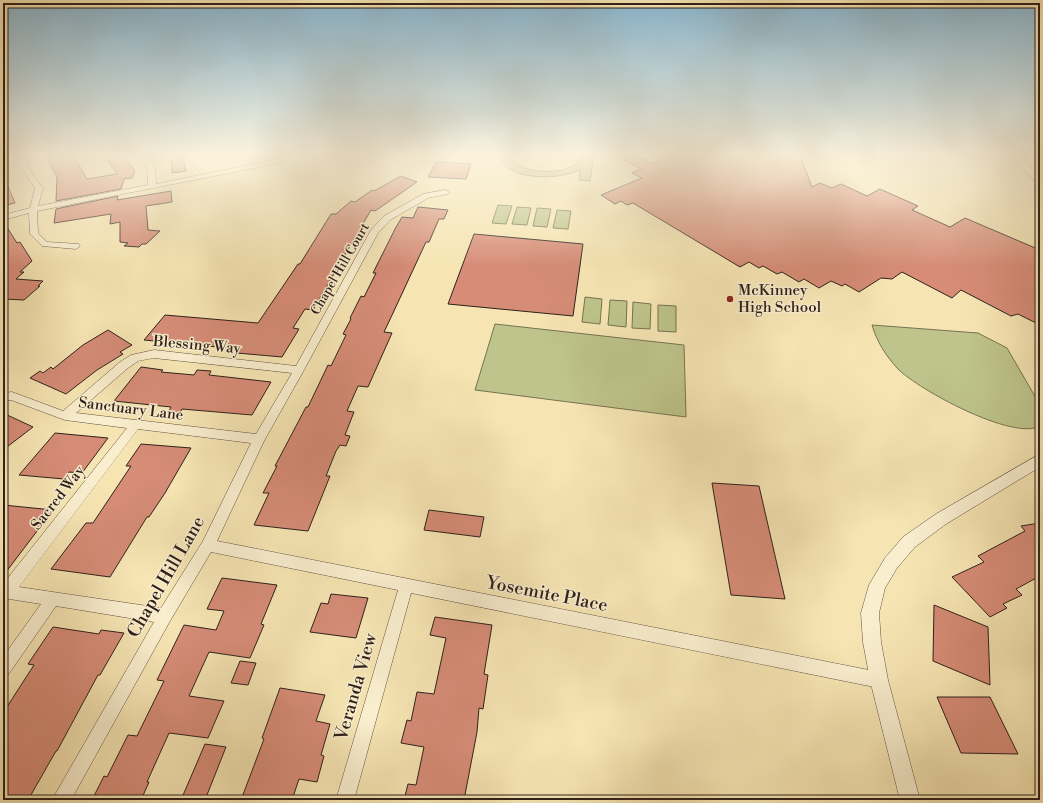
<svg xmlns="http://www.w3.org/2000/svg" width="1043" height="803" viewBox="0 0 1043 803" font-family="'Libre Bodoni',serif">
<rect width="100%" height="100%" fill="#f6e5b3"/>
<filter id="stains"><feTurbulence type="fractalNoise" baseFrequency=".005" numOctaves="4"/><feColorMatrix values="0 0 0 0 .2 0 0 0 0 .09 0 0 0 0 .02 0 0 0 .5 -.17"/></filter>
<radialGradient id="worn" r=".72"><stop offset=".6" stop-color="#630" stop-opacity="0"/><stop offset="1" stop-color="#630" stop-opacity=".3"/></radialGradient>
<g fill="#bec48b" stroke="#767253">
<path d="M498,155H508C517,176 576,178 583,155H594L590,181L579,180L580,170C559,180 507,182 498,155Z"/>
<polygon points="498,205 512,206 506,224 492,223"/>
<polygon points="517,207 531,208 527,225 512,224"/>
<polygon points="537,208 551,209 547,227 533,226"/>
<polygon points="557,210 571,211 568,229 553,228"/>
<polygon points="585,297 602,299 600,324 582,322"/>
<polygon points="610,300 627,301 626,327 608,325"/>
<polygon points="633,302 651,304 650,329 632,328"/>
<polygon points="658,305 676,306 676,332 658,331"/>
<polygon points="495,324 684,345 686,417 475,390"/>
<path d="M872,325L978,333L1007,348L1040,405V426C1013,441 919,390 898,369C886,356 877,342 872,325Z"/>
</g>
<g fill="#d68c77" stroke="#2f201b">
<polygon points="45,155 73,155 87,179 117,174 104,155 123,155 135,171 132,178 124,179 121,189 56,201 57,177"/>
<polygon points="171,155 182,155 186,171 172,173"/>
<polygon points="616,155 638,155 652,163 672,155 800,155 812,187 820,183 832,188 841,184 867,196 880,189 918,206 912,210 950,227 965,218 1040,250 1040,325 1018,314 1011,316 961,290 952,298 902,272 892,279 881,278 859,292 845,284 842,286 831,281 819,288 804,279 799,282 782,272 777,274 763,266 759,268 749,262 740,267 633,203 627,205 621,201 615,204 601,195 642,178 632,173 641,169"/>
<polygon points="436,162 471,164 466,179 428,177"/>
<polygon points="3,175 15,203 3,206"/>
<polygon points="401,176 417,182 375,211 371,210 313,310 305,309 293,328 299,329 282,357 237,353 240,349 144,340 165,315 258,323 298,264 300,264 331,214 336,214 351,201 355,202 372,190 374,191"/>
<polygon points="171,191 172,202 146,206 148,230 160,231 146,244 142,244 139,247 124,246 128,243 120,242 120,222 110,224 111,214 54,223 56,209 118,196 117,200"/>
<polygon points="418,207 448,210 444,219 439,219 429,242 426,242 393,313 384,332 392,333 368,387 358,386 347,411 354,412 345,435 350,436 346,446 340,445 336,451 326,476 330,476 308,531 254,525 269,493 263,493 277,466 275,466 306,407 308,407 328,365 331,366 346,335 343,334 351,319 350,318 361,296 364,297 376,273 373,273 395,229 402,217 413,218"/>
<polygon points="3,221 17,243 20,242 32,261 20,272 24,272 16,279 43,281 38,286 40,286 24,300 3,299"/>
<polygon points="474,234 583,244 573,316 448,304"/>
<polygon points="108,330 132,345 120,352 123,354 97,370 66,394 30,378 40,371 43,373 51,367 53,369 83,345"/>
<polygon points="141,367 163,370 161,372 194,375 197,370 211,371 209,375 271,382 252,415 182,409 179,414 168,413 171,407 114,401"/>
<polygon points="3,413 33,427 3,450"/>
<polygon points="55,433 108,438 82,473 69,472 64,479 19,475"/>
<polygon points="141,444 191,448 165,493 149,517 147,517 110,577 51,569 86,523 93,523 131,466 126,466"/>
<polygon points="712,483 759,486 785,599 731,595"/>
<polygon points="3,505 53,510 3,576"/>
<polygon points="429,510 484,517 480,537 424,530"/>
<polygon points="1040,523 1040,576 1016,589 1022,595 1003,604 1007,608 990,617 952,577 984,562 978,556 1025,531 1021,526"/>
<polygon points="222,578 277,585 261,624 264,625 250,658 209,652 189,696 224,701 208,738 169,733 147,782 149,782 141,800 92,800 104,776 107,777 128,735 137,736 164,681 157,680 184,625 216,630 224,611 207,609"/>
<polygon points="331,594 368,598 356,638 310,632 321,603 328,604"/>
<polygon points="934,605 988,627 990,685 933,661"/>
<polygon points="435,617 492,625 484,674 488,675 483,709 479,708 477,732 464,800 404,800 408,784 416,785 424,747 401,743 407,720 411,721 417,692 434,694 446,638 430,635"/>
<polygon points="53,627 99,634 101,630 124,633 100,675 98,675 57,751 56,751 28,800 3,800 3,713 34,665 28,664"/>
<polygon points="240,661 256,663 248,685 231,683"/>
<polygon points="280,688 325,695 316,721 330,724 321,755 324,756 317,782 299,779 292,800 241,800 264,739 262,738"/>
<polygon points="937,697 990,697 1018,754 961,753"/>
<polygon points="205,744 226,747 205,800 181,800"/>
</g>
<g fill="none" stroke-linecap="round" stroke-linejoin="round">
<defs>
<g id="minor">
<polygon points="17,155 23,155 32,174 43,188 38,206 148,185 147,166 139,155 146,155 155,166 156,184 278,159 282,155 289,155 280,163 37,211 38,233 47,242 79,244 80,246 76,249 42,246 30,234 29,213 3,220 3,215 30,208 35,188 25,174 21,164 3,168 3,164 19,160"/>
<path d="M445,190L449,192L448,194L428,198L390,220L378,233L304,370L264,441L217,541L879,672L885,674L887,680L885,686L879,688L411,593L354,800H336L398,590L211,552L170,621L71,800H52L154,622L56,606L8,675L3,678V657L41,604L3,598V584L127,428L65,420L11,400L3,401V393L12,392L63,411L120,362L131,355L154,350L296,366L371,230L384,216L423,194ZM154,358L292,373L256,434L76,413L128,368L138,361ZM138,429L251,443L203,541L161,608L19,587Z"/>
</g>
<g id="tertiary">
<polygon points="1011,155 1019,155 1040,177 1040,185 1037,184"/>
<polygon points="1040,454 1040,467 946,524 915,547 897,568 885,588 879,613 881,642 888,680 920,800 900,800 870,680 863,642 861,613 869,585 885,558 903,537 936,514"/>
</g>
</defs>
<use href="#minor" stroke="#615141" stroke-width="1"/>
<use href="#tertiary" stroke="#615141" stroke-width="1"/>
<use href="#minor" fill="#f9eece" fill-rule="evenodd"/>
<use href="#tertiary" fill="#f9eece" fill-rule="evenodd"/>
</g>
<linearGradient id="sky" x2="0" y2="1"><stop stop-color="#8ab8d2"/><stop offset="0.58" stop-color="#fbf3dd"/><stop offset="1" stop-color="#fbf3dd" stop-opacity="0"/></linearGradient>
<rect width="1043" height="267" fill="url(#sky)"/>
<circle fill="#8f2418" stroke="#f9eece" stroke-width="1.5" cx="730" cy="299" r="4"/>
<g text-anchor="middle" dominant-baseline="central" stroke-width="3" stroke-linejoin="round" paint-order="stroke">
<g font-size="13" fill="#2f201b" stroke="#f9eece">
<text transform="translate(340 269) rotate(-60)">Chapel Hill Court</text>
</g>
<g font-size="15" fill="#2f201b" stroke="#f9eece" text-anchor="start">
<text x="738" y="290">McKinney<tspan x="738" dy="17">High School</tspan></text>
</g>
<g font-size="15" fill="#2f201b" stroke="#f9eece">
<text transform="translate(197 345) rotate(5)">Blessing Way</text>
<text transform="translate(131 409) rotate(7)">Sanctuary Lane</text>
<text transform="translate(58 498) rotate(-52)">Sacred Way</text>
</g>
<g font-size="18" fill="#2f201b" stroke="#f9eece">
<text transform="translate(166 577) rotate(-60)">Chapel Hill Lane</text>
<text transform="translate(547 594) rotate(11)">Yosemite Place</text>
<text transform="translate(356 687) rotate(-74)">Veranda View</text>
</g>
</g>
<rect width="1043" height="803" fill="none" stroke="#f6e5b3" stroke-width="16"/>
<rect x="4" y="4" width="1035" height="795" fill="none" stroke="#2f201b" stroke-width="2"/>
<rect x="8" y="8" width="1027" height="787" fill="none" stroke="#2f201b"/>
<rect width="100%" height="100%" filter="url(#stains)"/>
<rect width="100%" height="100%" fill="url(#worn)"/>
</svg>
